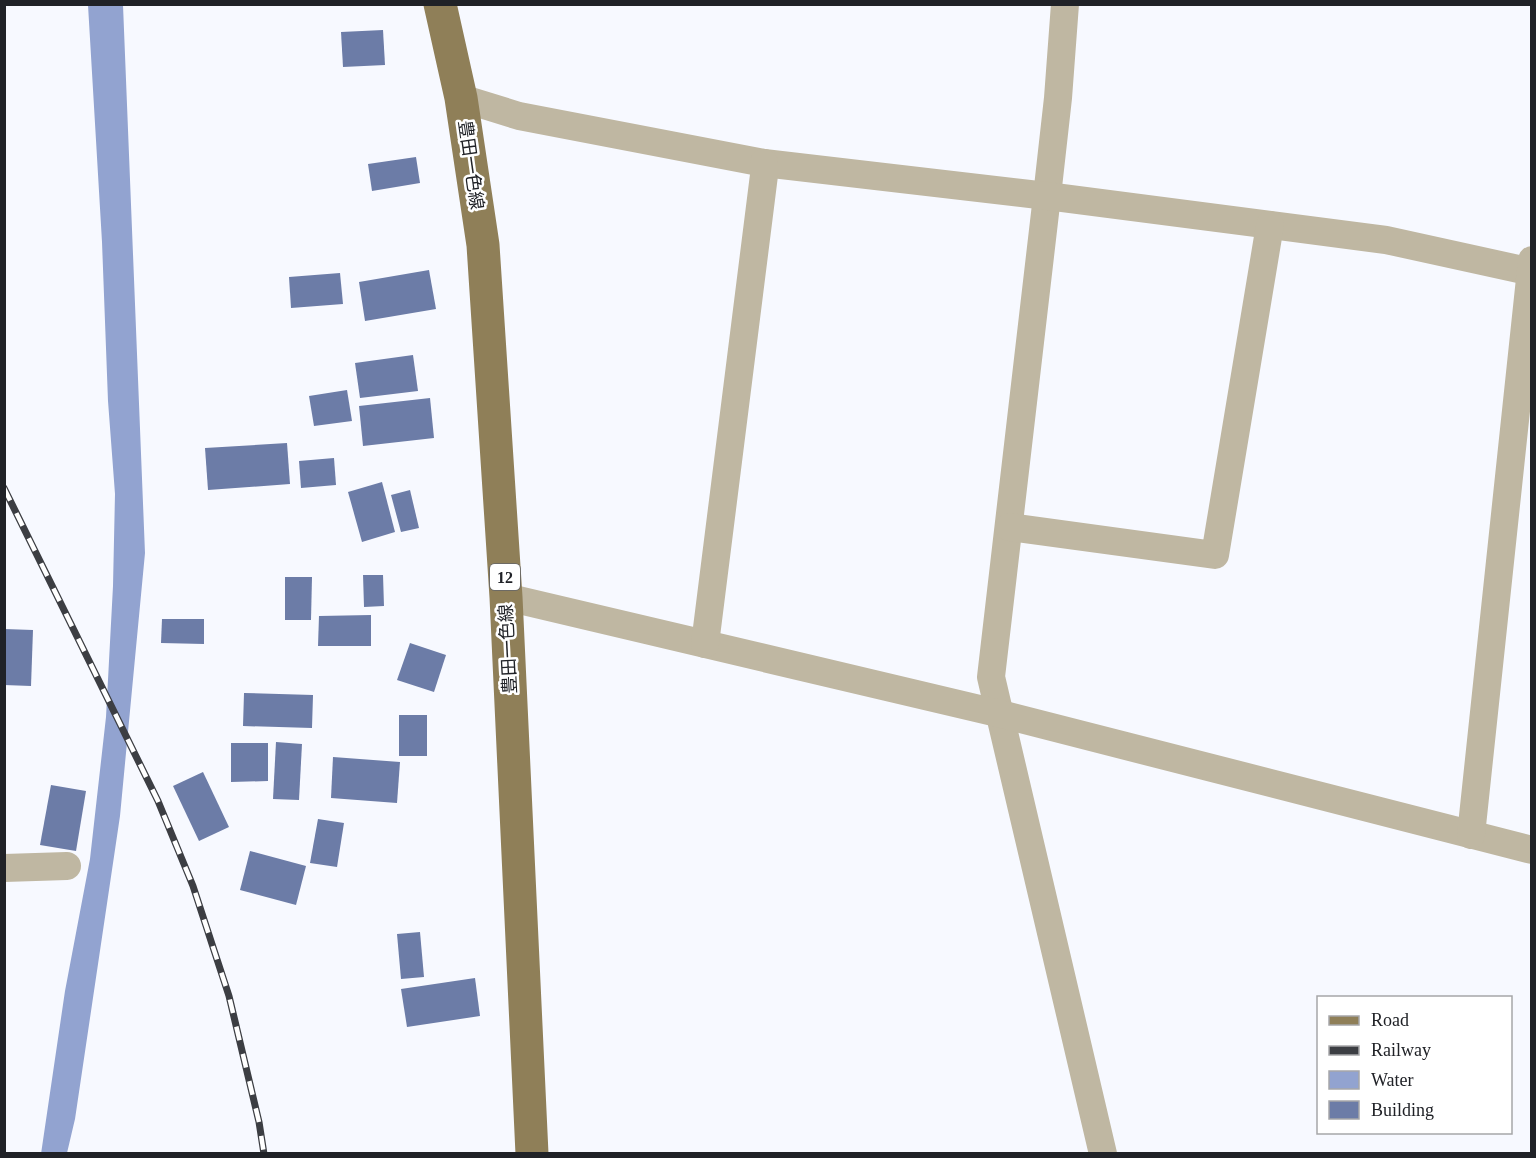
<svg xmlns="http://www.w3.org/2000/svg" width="1536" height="1158" viewBox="0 0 1536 1158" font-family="'Times New Roman','Noto Sans JP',serif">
<rect width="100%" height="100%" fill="#f7f9ff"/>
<polygon fill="#92a3d0" points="88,5 123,5 145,553 120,816 75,1119 67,1153 41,1154 65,991 90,859 106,717 113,586 115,494 108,401 102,242"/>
<g fill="#6c7ca7">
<polygon points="383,30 385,65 343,67 341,32"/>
<polygon points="416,157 420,183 372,191 368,164"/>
<polygon points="429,270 436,309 365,321 359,282"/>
<polygon points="340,273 343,304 291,308 289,277"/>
<polygon points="413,355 418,391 360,398 355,363"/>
<polygon points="347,390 352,421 314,426 309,396"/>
<polygon points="430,398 434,438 363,446 359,406"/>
<polygon points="287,443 290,484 208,490 205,448"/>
<polygon points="334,458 336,485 301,488 299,461"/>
<polygon points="382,482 395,532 362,542 348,492"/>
<polygon points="410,490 419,528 401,532 391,495"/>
<polygon points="363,575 383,575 384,606 364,607"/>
<polygon points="285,577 312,577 311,620 285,620"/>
<polygon points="371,615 371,646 318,646 319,616"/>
<polygon points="162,619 204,619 204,644 161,643"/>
<polygon points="4,629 33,630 31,686 4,685"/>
<polygon points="410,643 446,655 434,692 397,680"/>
<polygon points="244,693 313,695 312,728 243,726"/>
<rect x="399" y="715" width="28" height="41"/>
<polygon points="276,742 302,744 299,800 273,799"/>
<polygon points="231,743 268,743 268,781 231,782"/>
<polygon points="333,757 400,762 397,803 331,798"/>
<polygon points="203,772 229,827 199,841 173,786"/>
<polygon points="51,785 86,791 76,851 40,845"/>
<polygon points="318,819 344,823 337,867 310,863"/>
<polygon points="250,851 306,866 296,905 240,890"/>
<polygon points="420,932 424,977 401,979 397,934"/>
<polygon points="475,978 480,1016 407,1027 401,989"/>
</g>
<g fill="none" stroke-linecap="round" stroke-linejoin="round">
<g stroke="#bfb7a2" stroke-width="28">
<polyline points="1065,4 1058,98 1047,196 991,677 1103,1154"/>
<polyline points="461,98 519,116 764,163 1047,196 1386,240 1532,272"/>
<polyline points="1009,527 1215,555 1270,225"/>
<polyline points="506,597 1001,714 1532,850"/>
<polyline points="705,644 764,175 764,163"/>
<polyline points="1471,835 1532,260"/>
<polyline points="4,868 67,866"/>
</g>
<polyline stroke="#8f7f58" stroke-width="33" points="440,4 461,98 483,245 506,597 532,1154"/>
<defs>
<polyline id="rail" points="4,488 158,801 193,886 229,996 259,1122 264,1154"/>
</defs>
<use href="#rail" stroke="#3c3e43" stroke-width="7"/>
<use href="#rail" stroke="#fff" stroke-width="4.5" stroke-dasharray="14" stroke-linecap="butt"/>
</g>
<g text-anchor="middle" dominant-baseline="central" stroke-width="5" stroke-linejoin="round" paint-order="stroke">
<rect fill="#fff" stroke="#636468" stroke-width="1.5" x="490" y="564" width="30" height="26" rx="4.5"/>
<g font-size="16" font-weight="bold" fill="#202227">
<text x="505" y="577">12</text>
</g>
<g font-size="18" fill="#202227" stroke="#fff">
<text transform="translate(471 165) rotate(82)">豊田一色線</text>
<text transform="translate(508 649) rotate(-93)">豊田一色線</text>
</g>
</g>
<rect width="1536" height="1158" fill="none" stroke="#202227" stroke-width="12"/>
<rect x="1317" y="996" width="195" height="138" fill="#ffffff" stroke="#a6a7a9" stroke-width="1.5"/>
<rect x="1329" y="1016" width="30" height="9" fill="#8f7f58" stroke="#a6a7a9" stroke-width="1.5"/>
<text x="1371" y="1026" font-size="18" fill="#202227">Road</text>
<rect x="1329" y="1046" width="30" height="9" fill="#3c3e43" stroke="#a6a7a9" stroke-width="1.5"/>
<text x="1371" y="1056" font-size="18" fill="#202227">Railway</text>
<rect x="1329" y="1071" width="30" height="18" fill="#92a3d0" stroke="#a6a7a9" stroke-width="1.5"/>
<text x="1371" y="1086" font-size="18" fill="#202227">Water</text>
<rect x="1329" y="1101" width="30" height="18" fill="#6c7ca7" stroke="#a6a7a9" stroke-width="1.5"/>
<text x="1371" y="1116" font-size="18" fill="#202227">Building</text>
</svg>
